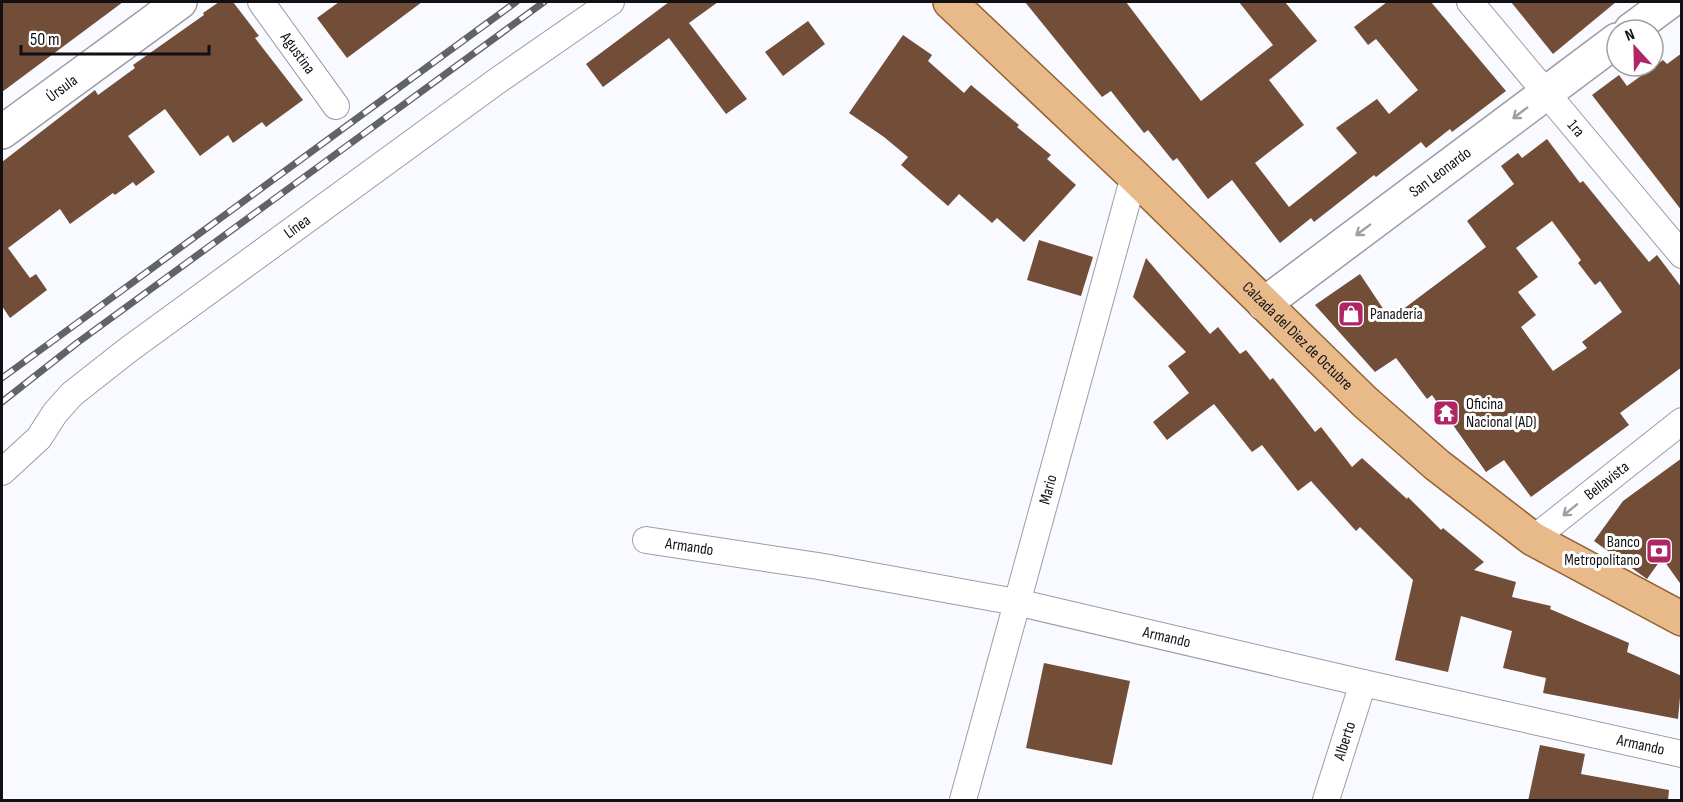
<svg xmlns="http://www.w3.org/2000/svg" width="1683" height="802" viewBox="0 0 1683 802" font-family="'Sofia Sans Condensed',sans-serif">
<rect width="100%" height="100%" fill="#f9faff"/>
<g fill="#724d37" fill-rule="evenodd">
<polygon points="2,2 123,2 2,92"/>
<polygon points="219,2 233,2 259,36 255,38 303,100 266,127 262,122 233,143 228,135 200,156 165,109 128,136 155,172 136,186 133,182 115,195 113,193 70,224 60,209 8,248 30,278 36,274 47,290 10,318 2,306 2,162 95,90 98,95 135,68 133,65 204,15 203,13"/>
<polygon points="339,2 422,2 347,58 317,18"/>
<polygon points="669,2 718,2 689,23 747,99 726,114 669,38 603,87 586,64"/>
<polygon points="1025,2 1126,2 1201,101 1273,45 1239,2 1285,2 1317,41 1269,80 1304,125 1255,163 1289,207 1357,153 1336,128 1377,99 1389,114 1418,90 1376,39 1368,45 1354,27 1387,2 1431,2 1506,91 1452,132 1450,129 1426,148 1421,142 1376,177 1374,175 1314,222 1311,218 1280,243 1232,180 1208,199 1177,158 1173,161 1148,130 1144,133 1111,91 1102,97"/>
<polygon points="1511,2 1616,2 1553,54"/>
<polygon points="808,21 825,44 783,76 765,52"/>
<polygon points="903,35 932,55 928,61 964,93 971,85 1019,125 1017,127 1051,155 1047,159 1076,185 1024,242 997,218 992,223 959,194 948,206 901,165 908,157 884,137 849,113"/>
<polygon points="1682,53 1682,211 1592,95 1619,75 1627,86 1663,60 1667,64"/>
<path d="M1547,139L1580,183L1583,181L1649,262L1657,255L1682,288V367L1620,413L1629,425L1531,497L1504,460L1486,472L1432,395L1427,399L1396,358L1375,372L1315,305L1360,274L1390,319L1486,247L1467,221L1514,184L1501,166L1518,153L1522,158ZM1552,221L1581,260L1578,263L1595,285L1600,281L1622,312L1582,342L1587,348L1553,371L1521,327L1536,315L1518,292L1538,277L1516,248Z"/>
<polygon points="1039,240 1093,257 1081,296 1027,280"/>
<polygon points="1146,258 1210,334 1218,327 1240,354 1246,350 1270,380 1273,378 1315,432 1321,427 1352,467 1362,458 1407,499 1408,497 1441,530 1443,528 1484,562 1474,570 1516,582 1512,597 1551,606 1550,609 1629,643 1627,652 1682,676 1678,719 1543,693 1546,678 1503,668 1512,631 1461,616 1448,672 1395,660 1413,580 1360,527 1356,531 1311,481 1298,491 1262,445 1252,452 1214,404 1167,440 1153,422 1189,393 1168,366 1186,352 1133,297"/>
<polygon points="1682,458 1682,586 1662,558 1647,579 1594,541 1623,501"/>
<polygon points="1044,663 1130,681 1112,765 1026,748"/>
<polygon points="1540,745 1585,754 1581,774 1669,790 1668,801 1528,801"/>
</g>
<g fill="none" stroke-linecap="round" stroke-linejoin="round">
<defs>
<g id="street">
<path id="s1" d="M261,2L336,106"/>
<path id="s2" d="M1470,2L1682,255"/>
<path id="s3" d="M2,472L39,438L55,413L72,394L128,350L497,81L611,2"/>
<path id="s4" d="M1533,539L1682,421"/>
<path id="s5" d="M646,540L818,566L1016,602L1363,683L1682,754"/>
<path id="s6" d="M963,800L1134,176"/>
<path id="s7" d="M1326,800L1363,683"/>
</g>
<g id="secondary">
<polyline points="1631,30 1669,2"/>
<path id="s8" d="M2,132L180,2"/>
<path id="s9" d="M1264,304L1617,40"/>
</g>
<g id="primary">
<path id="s10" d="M950,2L1134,176L1365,402L1437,465L1533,539L1682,619"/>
</g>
</defs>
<use href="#street" stroke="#9c9ca7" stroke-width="28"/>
<use href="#secondary" stroke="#9c9ca7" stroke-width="36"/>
<use href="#primary" stroke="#93602e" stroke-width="36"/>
<use href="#street" stroke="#fff" stroke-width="26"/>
<use href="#secondary" stroke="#fff" stroke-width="33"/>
<use href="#primary" stroke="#e8b989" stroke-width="33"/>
<defs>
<g id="rail">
<polyline points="2,378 516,2"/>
<polyline points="2,402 77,343 544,2"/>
</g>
</defs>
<use href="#rail" stroke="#626367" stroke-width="7"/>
<use href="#rail" stroke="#fff" stroke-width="4.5" stroke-dasharray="14" stroke-linecap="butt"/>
</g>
<defs><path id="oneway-shaft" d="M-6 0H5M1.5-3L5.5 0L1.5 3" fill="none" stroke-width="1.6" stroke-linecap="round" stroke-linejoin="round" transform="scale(1.5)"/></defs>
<g stroke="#a0a0a1">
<use href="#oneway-shaft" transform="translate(1520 113) rotate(143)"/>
<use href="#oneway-shaft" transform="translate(1363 230) rotate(143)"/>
<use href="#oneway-shaft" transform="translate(1570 510) rotate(141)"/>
</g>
<defs>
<symbol id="shop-square" viewBox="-11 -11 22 22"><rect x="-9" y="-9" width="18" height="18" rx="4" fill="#b02665" stroke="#fff"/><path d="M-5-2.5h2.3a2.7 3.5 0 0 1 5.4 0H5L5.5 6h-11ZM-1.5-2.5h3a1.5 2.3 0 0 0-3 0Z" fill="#fff"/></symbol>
<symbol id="temple-square" viewBox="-11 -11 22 22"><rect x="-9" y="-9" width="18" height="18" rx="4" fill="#b02665" stroke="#fff"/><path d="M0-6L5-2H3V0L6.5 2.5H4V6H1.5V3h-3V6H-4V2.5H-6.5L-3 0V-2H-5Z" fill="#fff"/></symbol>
<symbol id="bank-square" viewBox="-11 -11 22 22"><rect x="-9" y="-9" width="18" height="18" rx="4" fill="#b02665" stroke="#fff"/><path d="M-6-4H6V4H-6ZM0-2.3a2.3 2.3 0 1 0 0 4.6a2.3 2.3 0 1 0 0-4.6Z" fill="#fff"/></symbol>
</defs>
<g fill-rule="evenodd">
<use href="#shop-square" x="1336" y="299" width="30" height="30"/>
<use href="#temple-square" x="1431" y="398" width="30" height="30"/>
<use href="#bank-square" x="1644" y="536" width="30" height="30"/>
</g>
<g text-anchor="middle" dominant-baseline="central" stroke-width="6" stroke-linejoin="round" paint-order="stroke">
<g font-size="16" fill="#111115" stroke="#fff">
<text stroke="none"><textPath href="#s1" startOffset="63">Agustina</textPath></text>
<text stroke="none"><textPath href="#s8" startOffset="74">Úrsula</textPath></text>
<text stroke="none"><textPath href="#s2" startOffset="165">1ra</textPath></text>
<text stroke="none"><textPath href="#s9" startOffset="220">San Leonardo</textPath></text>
<text stroke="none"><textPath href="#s3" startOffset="386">Línea</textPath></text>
<text stroke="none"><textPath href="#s10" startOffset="482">Calzada del Diez de Octubre</textPath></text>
<text stroke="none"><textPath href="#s4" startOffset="94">Bellavista</textPath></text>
<text stroke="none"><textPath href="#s6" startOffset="322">Mario</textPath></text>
<text stroke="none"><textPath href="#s5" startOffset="44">Armando</textPath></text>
<text stroke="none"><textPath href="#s5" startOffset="530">Armando</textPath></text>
<text stroke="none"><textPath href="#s7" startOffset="62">Alberto</textPath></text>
<text stroke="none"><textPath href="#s5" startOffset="1016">Armando</textPath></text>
</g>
<g font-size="16" fill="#111115" stroke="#fff" text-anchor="start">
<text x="1370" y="314">Panadería</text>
<text x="1466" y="404">Oficina<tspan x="1466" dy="18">Nacional (AD)</tspan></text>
<text x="1640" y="542" text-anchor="end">Banco<tspan x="1640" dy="18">Metropolitano</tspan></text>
</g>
</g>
<rect width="1683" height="802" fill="none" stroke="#111115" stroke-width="6"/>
<g transform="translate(1635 48) rotate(338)"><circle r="28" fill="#ffffff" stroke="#a0a0a1" stroke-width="1.5"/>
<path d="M0-4.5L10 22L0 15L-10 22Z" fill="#b02665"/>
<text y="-9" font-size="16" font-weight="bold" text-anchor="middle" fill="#111115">N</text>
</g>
<path d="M21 45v9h188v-9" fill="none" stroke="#111115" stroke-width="3"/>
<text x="30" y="45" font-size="18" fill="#111115" stroke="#ffffff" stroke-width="4.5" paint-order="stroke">50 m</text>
</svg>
